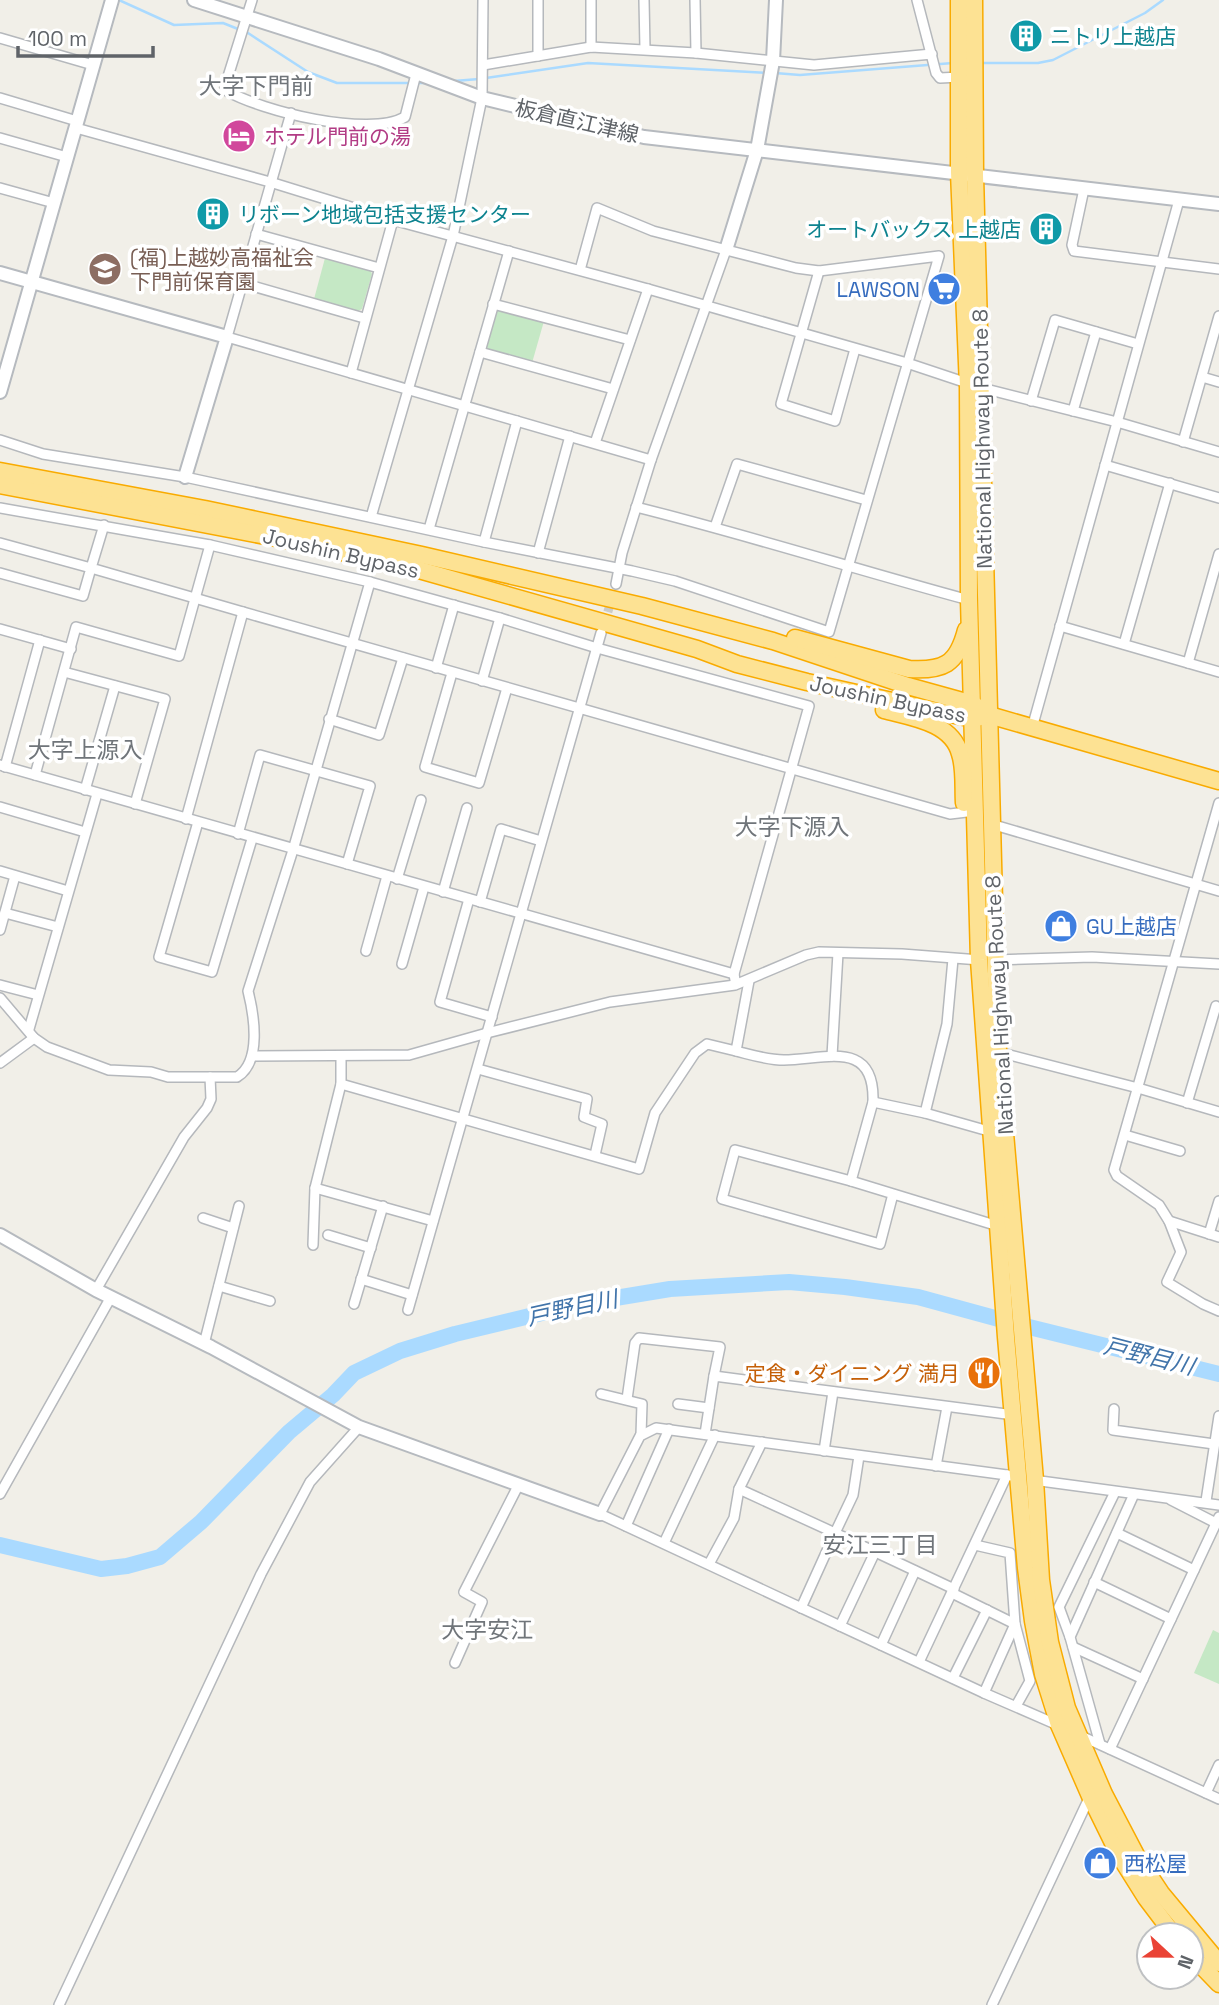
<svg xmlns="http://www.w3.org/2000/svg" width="1219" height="2005" viewBox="0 0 1219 2005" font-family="'Space Grotesk','Noto Sans JP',sans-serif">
<rect width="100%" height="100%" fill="#f1efe8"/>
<g fill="#c5e8c5">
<polygon points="325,258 370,270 372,274 362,309 358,311 314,299"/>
<polygon points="500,309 544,321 532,363 489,350 486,346 496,310"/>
<polygon points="1213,1630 1219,1633 1219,1684 1194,1673"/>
</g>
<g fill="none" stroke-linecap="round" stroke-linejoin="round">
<g stroke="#aadaff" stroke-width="2.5">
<polyline points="119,0 174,25 223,23 248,33 308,72 337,83 427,83"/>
<polyline points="981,63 1038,63 1053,60 1145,13 1163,0"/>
<polyline points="775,73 800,75 953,63"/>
<polyline points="486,78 588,63 768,73"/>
<polyline points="454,81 479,79"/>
</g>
<polyline stroke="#aadaff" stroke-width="16" points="0,1545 101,1569 127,1566 160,1557 201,1522 289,1432 333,1395 354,1373 400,1351 455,1334 579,1304 670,1289 789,1282 845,1287 918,1297 1017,1324 1219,1374"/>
<polyline stroke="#ccccc8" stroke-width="9" stroke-dasharray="9 4.5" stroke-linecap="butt" points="604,625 616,584"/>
<defs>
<g id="street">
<path d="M252,0L225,86L227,91C262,111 369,138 405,117L416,74"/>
<polyline points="538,0 538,56"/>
<polyline points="591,0 591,47"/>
<polyline points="644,0 645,49"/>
<polyline points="695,0 696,53"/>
<polyline points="917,0 936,73 940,78 960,77"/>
<polyline points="0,38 93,65"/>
<polyline points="483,65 591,47 696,53 814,65 932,54"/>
<polyline points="0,98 77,121"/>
<polyline points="291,113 227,337 651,460"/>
<polyline points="76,128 270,182 393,220 648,289 907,363 967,383"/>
<polyline points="0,138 67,157"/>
<polyline points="0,188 54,203"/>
<polyline points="1084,189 1072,245 1074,251 1219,269"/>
<polyline points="256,234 379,268"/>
<polyline points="819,271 781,404 835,421 855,349"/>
<polyline points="242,283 364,318"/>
<polyline points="493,304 630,340"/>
<polyline points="480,352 613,389"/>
<polyline points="351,373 393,220"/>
<polyline points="1202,377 1219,382"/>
<polyline points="982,388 1117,422 1219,452"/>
<polyline points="1031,401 1055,320 1138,344"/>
<polyline points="1073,411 1096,332"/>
<polyline points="0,440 43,454 185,477 484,542 632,571 675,581 829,632 939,256 819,271 796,268 653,231 597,208 580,270"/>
<polyline points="1183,442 1219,316"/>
<polyline points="595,443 648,289"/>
<polyline points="1105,465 1219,498"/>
<path d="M636,507C748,535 858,570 969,600"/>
<path d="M0,508L210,545L370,582L293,850L248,991C254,1015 262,1062 237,1077H168L151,1072L109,1070L47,1047L34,1038L0,998"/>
<polyline points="371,517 453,236 482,98 483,0"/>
<polyline points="104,525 91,568 243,612"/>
<polyline points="715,527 737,464 866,500"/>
<polyline points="429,529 509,251"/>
<polyline points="484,542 517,421"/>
<polyline points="0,543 91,568 83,596 0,573"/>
<polyline points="538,553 570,436"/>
<polyline points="370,582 500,618 597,648 809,706 734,974 735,980"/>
<polyline points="616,584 622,553 651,460 726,250"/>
<polyline points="1060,626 1219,672"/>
<polyline points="0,629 71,649"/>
<polyline points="1124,644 1170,483"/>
<polyline points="1188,663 1219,554"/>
<polyline points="436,668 454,605"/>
<polyline points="64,672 165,699 135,804"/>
<polyline points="452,673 425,767 479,783 507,688"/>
<polyline points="482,681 500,618"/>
<polyline points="329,719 379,735 403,658"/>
<polyline points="1032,728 1179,200"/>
<polyline points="0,765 734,974"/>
<polyline points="5,767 40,640"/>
<polyline points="35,775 76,627 179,656 210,545"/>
<polyline points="85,790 115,686"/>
<polyline points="1219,803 1114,1170 1117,1176 1159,1205 1169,1221 1181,1252 1167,1282 1203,1304 1219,1311"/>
<polyline points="0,807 85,832"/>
<polyline points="186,819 243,612 950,814 975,811"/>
<polyline points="198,822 159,957 212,972 252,839"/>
<polyline points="991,824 1219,891"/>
<polyline points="238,834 260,755 370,786 347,864"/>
<polyline points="0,871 68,891"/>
<polyline points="397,879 421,800"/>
<polyline points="443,892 467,808"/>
<polyline points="469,899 440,1002 492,1017"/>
<polyline points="480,902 501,829 541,841"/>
<polyline points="5,913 58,927"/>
<polyline points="0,930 15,876"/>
<polyline points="366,951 387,876"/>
<polyline points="994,960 1092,957 1219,964"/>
<polyline points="402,964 424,887"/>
<polyline points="0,985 38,995"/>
<polyline points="29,1029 97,794"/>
<path d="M736,1051C752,1055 767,1060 784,1060C824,1060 875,1038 873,1102"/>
<polyline points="998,1052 1138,1088 1219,1112"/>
<polyline points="252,1056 409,1055 487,1033 610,1002 735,985 806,955 819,952 902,954 980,960"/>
<polyline points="341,1056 341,1084 639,1169 655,1113 695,1053 707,1044 736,1051 749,981"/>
<polyline points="832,1056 838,953"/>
<polyline points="0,1063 34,1038"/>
<polyline points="478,1069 587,1099 584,1117 602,1124 595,1155"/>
<polyline points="1187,1103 1216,1006"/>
<polyline points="925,1113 947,1024 953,959"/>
<polyline points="1125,1135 1180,1151"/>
<polyline points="851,1181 873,1102 925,1113 992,1132"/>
<polyline points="315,1188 433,1221"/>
<polyline points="893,1194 880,1244 722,1199 735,1150 851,1181 998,1226"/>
<polyline points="203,1218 233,1228"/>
<polyline points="1169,1221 1219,1237"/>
<polyline points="1209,1234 1219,1201"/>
<polyline points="328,1235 371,1248"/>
<polyline points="313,1245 315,1188 341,1084"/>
<polyline points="361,1279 412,1295"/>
<polyline points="219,1286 270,1301"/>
<polyline points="96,1290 184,1137 207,1108 211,1099 210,1077"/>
<polyline points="354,1304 383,1206"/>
<polyline points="408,1310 601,633"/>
<polyline points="204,1344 239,1206"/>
<polyline points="601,1394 642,1404 641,1435"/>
<polyline points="627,1399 635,1343 639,1338 720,1347 714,1376"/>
<polyline points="678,1404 709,1408"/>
<polyline points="1114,1409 1113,1430 1214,1444"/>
<polyline points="705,1434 714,1376 1014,1415"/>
<polyline points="762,1442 739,1489 835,1533 801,1608"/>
<polyline points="824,1451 833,1392"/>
<polyline points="859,1456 853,1495 835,1533 954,1589"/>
<polyline points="936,1466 947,1407"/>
<polyline points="1007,1475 656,1428 640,1436 600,1514 984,1693 1060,1726"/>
<polyline points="1033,1480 1219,1505"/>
<polyline points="0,1494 111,1297"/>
<polyline points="1171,1500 1216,1523"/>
<polyline points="1206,1501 1219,1416"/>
<polyline points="626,1526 669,1429"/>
<polyline points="1117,1533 1194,1570"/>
<polyline points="664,1543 715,1435"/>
<polyline points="975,1545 1010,1553 1015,1624 1030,1681 1016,1706"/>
<polyline points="709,1564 734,1518 739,1489"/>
<polyline points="1094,1582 1171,1619"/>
<polyline points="952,1593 1015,1624 984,1693"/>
<polyline points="840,1626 875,1552"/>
<polyline points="1070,1637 1059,1607 1115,1492"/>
<polyline points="881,1645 915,1571"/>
<polyline points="1073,1647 1143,1679"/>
<polyline points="919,1662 1007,1475 1012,1476"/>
<polyline points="455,1663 482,1602 464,1592 519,1484"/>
<polyline points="953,1678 987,1610"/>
<polyline points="1079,1735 1219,1799"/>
<polyline points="1100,1744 1070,1637 1134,1494"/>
<polyline points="1110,1749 1219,1517"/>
<polyline points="1206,1793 1219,1765"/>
<polyline points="59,2005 261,1574 310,1482 359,1427"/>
<polyline points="992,2005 1090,1796"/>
</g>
<g id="secondary">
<polyline points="194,0 379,59 482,98 644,137 1219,204"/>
<polyline points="726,250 757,150 773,61 776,0"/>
<polyline points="0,273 227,337 185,477"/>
<polyline points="0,392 112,0"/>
<polyline points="0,1235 96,1290 211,1347 359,1427 600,1514"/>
</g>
<g id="highway">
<polyline points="959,0 959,172 968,387 969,600 979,960 1006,1337 1026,1568 1033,1621 1043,1674 1059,1725 1090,1796 1119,1855 1146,1898 1174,1935"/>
<polyline points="974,0 975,175 998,1052 1035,1480 1041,1580 1050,1642 1067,1708 1104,1794 1137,1857 1161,1893 1219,1963"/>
<polyline points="0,471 205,509 422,555 642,606 773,641 908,686 973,704 989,715 1219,781"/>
<polyline points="0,485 292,541 405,566 697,649 737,664 807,682 973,719 980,717"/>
<path d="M795,638L909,669C943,671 957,665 966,630"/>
<path d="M884,710C910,717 952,722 960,754C965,769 963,787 964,803"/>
<polyline points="1191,1955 1219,1984"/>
</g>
</defs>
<use href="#street" stroke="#b5b8bc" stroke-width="12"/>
<use href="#secondary" stroke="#b6babf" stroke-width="16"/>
<use href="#highway" stroke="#f9ab00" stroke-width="19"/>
<use href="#street" stroke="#fff" stroke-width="9"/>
<use href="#secondary" stroke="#fff" stroke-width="12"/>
<use href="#highway" stroke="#fde293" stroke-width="16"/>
</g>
<defs>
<symbol id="building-disc" viewBox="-11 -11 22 22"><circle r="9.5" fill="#0f9aa8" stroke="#fff"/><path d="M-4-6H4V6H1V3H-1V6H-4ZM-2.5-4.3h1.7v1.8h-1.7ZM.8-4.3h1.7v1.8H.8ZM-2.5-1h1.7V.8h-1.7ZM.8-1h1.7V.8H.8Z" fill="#fff"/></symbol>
<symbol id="hotel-disc" viewBox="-11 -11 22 22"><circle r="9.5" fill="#d1479c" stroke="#fff"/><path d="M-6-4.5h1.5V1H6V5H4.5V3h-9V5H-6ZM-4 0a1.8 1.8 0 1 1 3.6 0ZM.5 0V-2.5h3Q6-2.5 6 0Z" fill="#fff"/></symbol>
<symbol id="school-disc" viewBox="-11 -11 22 22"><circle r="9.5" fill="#8d6e63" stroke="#fff"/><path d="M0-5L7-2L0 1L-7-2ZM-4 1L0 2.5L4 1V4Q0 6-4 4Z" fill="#fff"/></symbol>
<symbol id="supermarket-disc" viewBox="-11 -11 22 22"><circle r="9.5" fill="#3f7fe0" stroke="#fff"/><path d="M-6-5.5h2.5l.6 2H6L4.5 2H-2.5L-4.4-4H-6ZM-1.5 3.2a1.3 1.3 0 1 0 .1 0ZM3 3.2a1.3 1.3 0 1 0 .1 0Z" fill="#fff"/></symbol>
<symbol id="shop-disc" viewBox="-11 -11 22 22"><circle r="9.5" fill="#3f7fe0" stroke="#fff"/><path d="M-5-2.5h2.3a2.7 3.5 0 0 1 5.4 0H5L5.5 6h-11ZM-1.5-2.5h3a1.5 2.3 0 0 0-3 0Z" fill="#fff"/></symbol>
<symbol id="restaurant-disc" viewBox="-11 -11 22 22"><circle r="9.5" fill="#e8710a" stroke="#fff"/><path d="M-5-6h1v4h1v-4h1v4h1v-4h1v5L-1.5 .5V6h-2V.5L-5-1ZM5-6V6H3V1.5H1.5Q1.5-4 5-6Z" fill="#fff"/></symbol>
</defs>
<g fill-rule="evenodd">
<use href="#building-disc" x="1007" y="17" width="38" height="38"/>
<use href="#hotel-disc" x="220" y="117" width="38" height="38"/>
<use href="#building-disc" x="194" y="195" width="38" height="38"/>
<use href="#building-disc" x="1027" y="210" width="38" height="38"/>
<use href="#school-disc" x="86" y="250" width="38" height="38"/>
<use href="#supermarket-disc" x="925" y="270" width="38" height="38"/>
<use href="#shop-disc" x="1042" y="907" width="38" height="38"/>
<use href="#restaurant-disc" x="965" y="1354" width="38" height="38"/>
<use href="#shop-disc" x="1081" y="1844" width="38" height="38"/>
</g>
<g text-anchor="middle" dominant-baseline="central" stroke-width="7" stroke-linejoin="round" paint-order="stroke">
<g font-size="21" fill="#0d838f" stroke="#fff" text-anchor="start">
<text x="1050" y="36">ニトリ上越店</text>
<text x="238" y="214">リボーン地域包括支援センター</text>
<text x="1021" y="229" text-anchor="end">オートバックス 上越店</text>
</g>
<g font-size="21" fill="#5f6368" stroke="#fff">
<text transform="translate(577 121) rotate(13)">板倉直江津線</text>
<text transform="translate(982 439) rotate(-91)">National Highway Route 8</text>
<text transform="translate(341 553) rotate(13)">Joushin Bypass</text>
<text transform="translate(888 699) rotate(12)">Joushin Bypass</text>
<text transform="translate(999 1005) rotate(-93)">National Highway Route 8</text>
</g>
<g font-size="21" fill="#b23c85" stroke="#fff" text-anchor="start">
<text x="264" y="136">ホテル門前の湯</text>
</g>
<g font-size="21" fill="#785e54" stroke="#fff" text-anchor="start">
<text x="130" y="257">(福)上越妙高福祉会<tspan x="130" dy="24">下門前保育園</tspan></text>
</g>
<g font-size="21" fill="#366cbe" stroke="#fff" text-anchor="start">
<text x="920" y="289" text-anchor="end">LAWSON</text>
<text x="1086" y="926">GU上越店</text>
<text x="1124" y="1863">西松屋</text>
</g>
<g font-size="21" fill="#c56008" stroke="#fff" text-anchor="end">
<text x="960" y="1373">定食・ダイニング 満月</text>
</g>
<g font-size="23" fill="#70757a" stroke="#fff">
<text x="256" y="86">大字下門前</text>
<text x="85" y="750">大字上源入</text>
<text x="792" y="827">大字下源入</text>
<text x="880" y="1545">安江三丁目</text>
<text x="487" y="1630">大字安江</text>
</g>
<g font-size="23" font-style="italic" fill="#4174aa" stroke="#fff">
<text transform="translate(572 1308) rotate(-12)">戸野目川</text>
<text transform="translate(1149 1356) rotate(14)">戸野目川</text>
</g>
</g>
<g transform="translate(1170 1956) rotate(112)"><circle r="33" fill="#ffffff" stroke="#bfc1c3" stroke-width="2"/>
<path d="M0-5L12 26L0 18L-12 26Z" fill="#ea4335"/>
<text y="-10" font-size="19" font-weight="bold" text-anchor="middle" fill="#5f6368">N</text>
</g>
<path d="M18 46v10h135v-10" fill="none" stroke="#5f6368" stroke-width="3.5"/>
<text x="28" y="46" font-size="21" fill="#5f6368" stroke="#ffffff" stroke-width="5" paint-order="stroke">100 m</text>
</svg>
